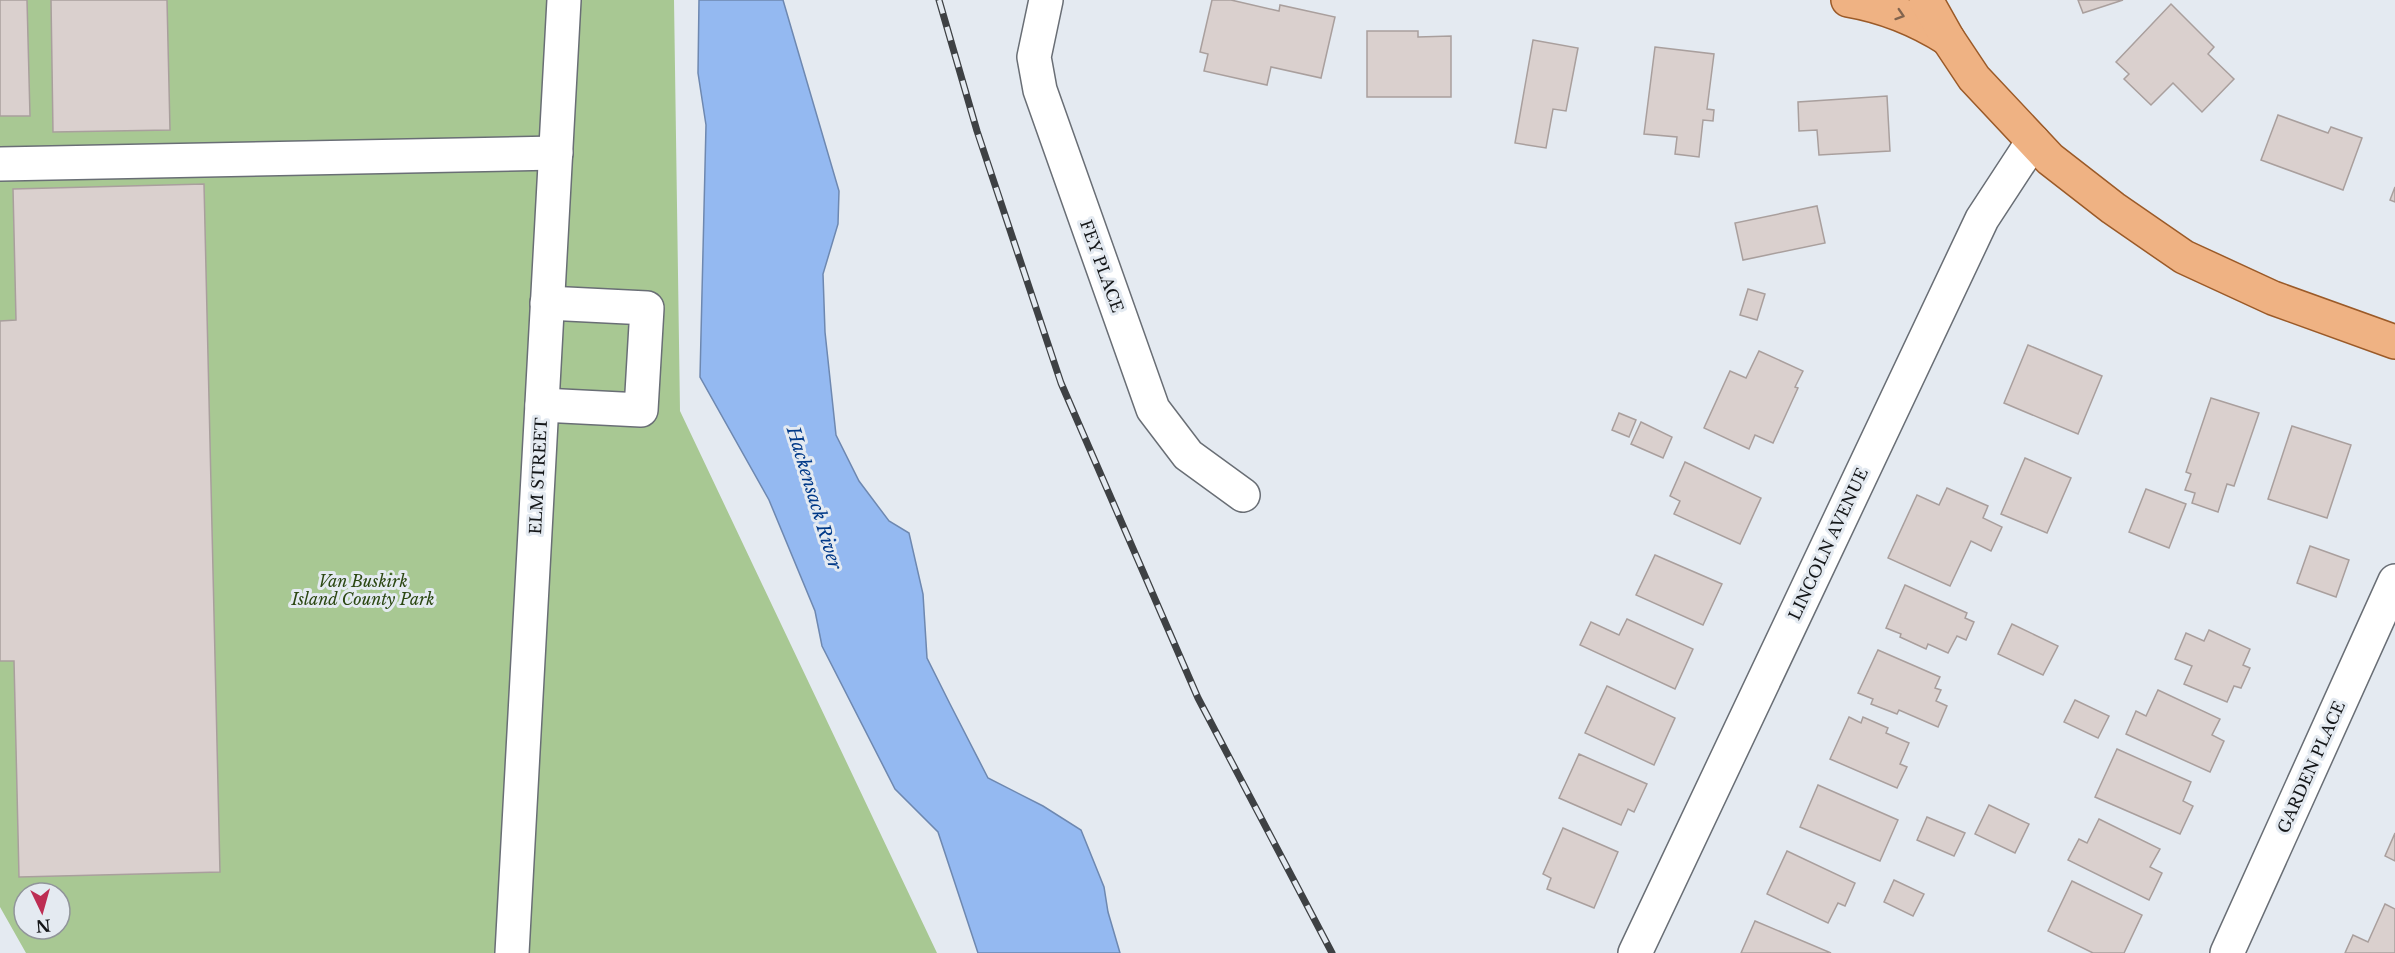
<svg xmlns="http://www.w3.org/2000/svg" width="2395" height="953" viewBox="0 0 2395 953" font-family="'Libre Baskerville',serif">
<rect width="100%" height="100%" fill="#e4eaf1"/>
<path fill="#a8c893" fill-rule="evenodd" d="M0,0H674L680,411L937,953H26L0,907ZM24,893H60V929H24Z"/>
<polygon fill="#94b9f1" stroke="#6e88b0" stroke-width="1.5" points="699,0 783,0 839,191 838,224 823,274 825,332 836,435 859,481 889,521 909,533 923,594 927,658 950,704 988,778 1043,806 1081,830 1104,887 1108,912 1120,953 978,953 938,832 895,789 822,646 815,611 769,500 700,377 706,125 698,73"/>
<g fill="#dad0ce" stroke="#a99f9d" stroke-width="1.5">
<polygon points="0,0 27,0 30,116 0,116"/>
<polygon points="51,0 167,0 170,130 53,132"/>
<polygon points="1212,0 1231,0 1279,11 1280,5 1335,17 1321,78 1271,67 1267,85 1204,71 1208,54 1200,52"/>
<polygon points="2078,0 2123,0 2083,13"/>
<polygon points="2171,4 2214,47 2208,54 2234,79 2202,112 2173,83 2151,105 2124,79 2129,74 2116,62"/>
<polygon points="1367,31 1418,31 1418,37 1451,36 1451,97 1367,97"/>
<polygon points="1533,40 1578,48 1566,111 1553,109 1546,148 1515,143"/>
<polygon points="1655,47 1714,54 1707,109 1714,110 1713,121 1703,120 1699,157 1675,154 1677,137 1644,134"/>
<polygon points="1887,96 1890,151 1819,155 1817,130 1799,131 1798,102"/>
<polygon points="2278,115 2328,133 2331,127 2362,138 2343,190 2261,160"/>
<polygon points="204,184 220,872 19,877 14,661 0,661 0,321 16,320 13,189"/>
<polygon points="2395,187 2395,202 2390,200"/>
<polygon points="1817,206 1825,243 1743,260 1735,223"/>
<polygon points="1748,289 1765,294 1757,320 1740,315"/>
<polygon points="2028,345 2102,376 2078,434 2004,403"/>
<polygon points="1759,351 1803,371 1795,387 1798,388 1773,443 1755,435 1749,449 1704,428 1730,371 1746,378"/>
<polygon points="2211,398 2259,413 2234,486 2227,484 2218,512 2192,503 2195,493 2185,490 2191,474 2186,472"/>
<polygon points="1619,413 1636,420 1629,437 1612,430"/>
<polygon points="1641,422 1672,437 1663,458 1631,444"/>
<polygon points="2292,426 2351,445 2327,518 2268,499"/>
<polygon points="2025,458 2071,478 2047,533 2001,514"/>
<polygon points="1685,462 1761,498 1740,544 1674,514 1680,501 1670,496"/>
<polygon points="1947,488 1988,506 1983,518 2002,527 1991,551 1971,541 1950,586 1888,558 1917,495 1939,505"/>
<polygon points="2146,489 2186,504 2169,548 2129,532"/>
<polygon points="2310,546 2349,560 2336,597 2297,583"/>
<polygon points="1655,555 1722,584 1703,625 1636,595"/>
<polygon points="1905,585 1967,613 1965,618 1974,622 1966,640 1957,636 1948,653 1928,644 1926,649 1900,637 1901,634 1886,628"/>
<polygon points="1627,619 1693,649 1675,689 1580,645 1591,622 1619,635"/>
<polygon points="2012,624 2058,646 2043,675 1998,654"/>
<polygon points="2209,630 2250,649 2243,665 2250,668 2241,688 2234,686 2227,702 2184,684 2192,666 2175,659 2186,633 2204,641"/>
<polygon points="1878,650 1940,677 1935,688 1941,690 1936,701 1947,706 1938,727 1899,710 1897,714 1871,704 1873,699 1858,693"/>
<polygon points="1607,686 1675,718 1654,765 1585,733"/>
<polygon points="2158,690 2220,719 2212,735 2224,741 2210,772 2126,734 2136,711 2146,716"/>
<polygon points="2075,700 2109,716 2098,738 2064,722"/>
<polygon points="1849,717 1861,723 1863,717 1888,728 1886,733 1909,743 1900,764 1907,767 1897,788 1830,759"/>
<polygon points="2117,749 2191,782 2183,801 2193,806 2180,834 2095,797"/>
<polygon points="1579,754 1647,784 1634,812 1628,809 1621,825 1559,798"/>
<polygon points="1818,785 1898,820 1880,861 1800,827"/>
<polygon points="1989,805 2029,824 2015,853 1975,834"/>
<polygon points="1927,817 1965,833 1954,856 1917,840"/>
<polygon points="2099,819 2160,849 2150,867 2162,873 2149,900 2068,860 2079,839 2087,843"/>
<polygon points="1563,828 1618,852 1594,908 1547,889 1551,878 1543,874"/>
<polygon points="2395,833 2395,861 2385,856"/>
<polygon points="1787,851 1855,883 1845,906 1838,903 1828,923 1767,894"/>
<polygon points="1894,880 1924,894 1913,916 1884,902"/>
<polygon points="2072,881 2142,915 2124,953 2093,953 2048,931"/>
<polygon points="2385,904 2395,909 2395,953 2345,953 2353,935 2368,942"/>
<polygon points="1755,921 1831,953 1741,953"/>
</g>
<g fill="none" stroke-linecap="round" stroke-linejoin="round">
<defs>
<g id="minor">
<polyline points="1046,0 1034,57 1040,90 1153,409 1188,455 1243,495"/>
<polyline points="0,164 556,153"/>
<polyline points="542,405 641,410 647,308 547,303"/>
<polyline points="512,953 564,0"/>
<polyline points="1635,953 1982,219 2033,141"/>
<polyline points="2227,953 2395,581"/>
</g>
<g id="major">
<path d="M1848,0C1883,6 1918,20 1948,39"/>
<polyline points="1926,0 1948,39 1974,78 2050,159 2113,208 2184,257 2273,298 2395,342"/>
</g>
</defs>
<use href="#minor" stroke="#696e75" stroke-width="36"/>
<use href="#major" stroke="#9b5a28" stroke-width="36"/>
<use href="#minor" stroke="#fff" stroke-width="33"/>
<use href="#major" stroke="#efb283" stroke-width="33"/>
<defs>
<polyline id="rail" points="939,0 977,131 1061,383 1198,698 1332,953"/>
</defs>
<use href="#rail" stroke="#3e4144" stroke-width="7"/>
<use href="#rail" stroke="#e4eaf1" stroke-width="4.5" stroke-dasharray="14" stroke-linecap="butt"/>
</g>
<defs><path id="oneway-chevron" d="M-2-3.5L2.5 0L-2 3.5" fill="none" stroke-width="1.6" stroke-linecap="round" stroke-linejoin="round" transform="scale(1.5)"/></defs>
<use stroke="#82644e" href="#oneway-chevron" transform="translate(1900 15) rotate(18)"/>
<g text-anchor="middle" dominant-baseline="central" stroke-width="6" stroke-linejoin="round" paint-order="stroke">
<g font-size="16" fill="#141618" stroke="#e4eaf1">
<text transform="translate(1102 266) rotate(70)">FEY PLACE</text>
<text transform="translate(538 476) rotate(-87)">ELM STREET</text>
<text transform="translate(1828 544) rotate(-65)">LINCOLN AVENUE</text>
<text transform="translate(2311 767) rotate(-66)">GARDEN PLACE</text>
</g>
<g font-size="16" font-style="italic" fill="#2b4712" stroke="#e4eaf1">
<text x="363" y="581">Van Buskirk<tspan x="363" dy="18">Island County Park</tspan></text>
</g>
<g font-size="18" font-style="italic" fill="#003988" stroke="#e4eaf1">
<text transform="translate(814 498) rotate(73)">Hackensack River</text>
</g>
</g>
<g transform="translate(42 911) rotate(175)"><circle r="28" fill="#e4eaf1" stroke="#91959a" stroke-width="1.5"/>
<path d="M0-4.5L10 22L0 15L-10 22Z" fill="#bd2d53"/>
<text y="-9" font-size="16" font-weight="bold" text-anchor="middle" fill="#141618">N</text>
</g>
</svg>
